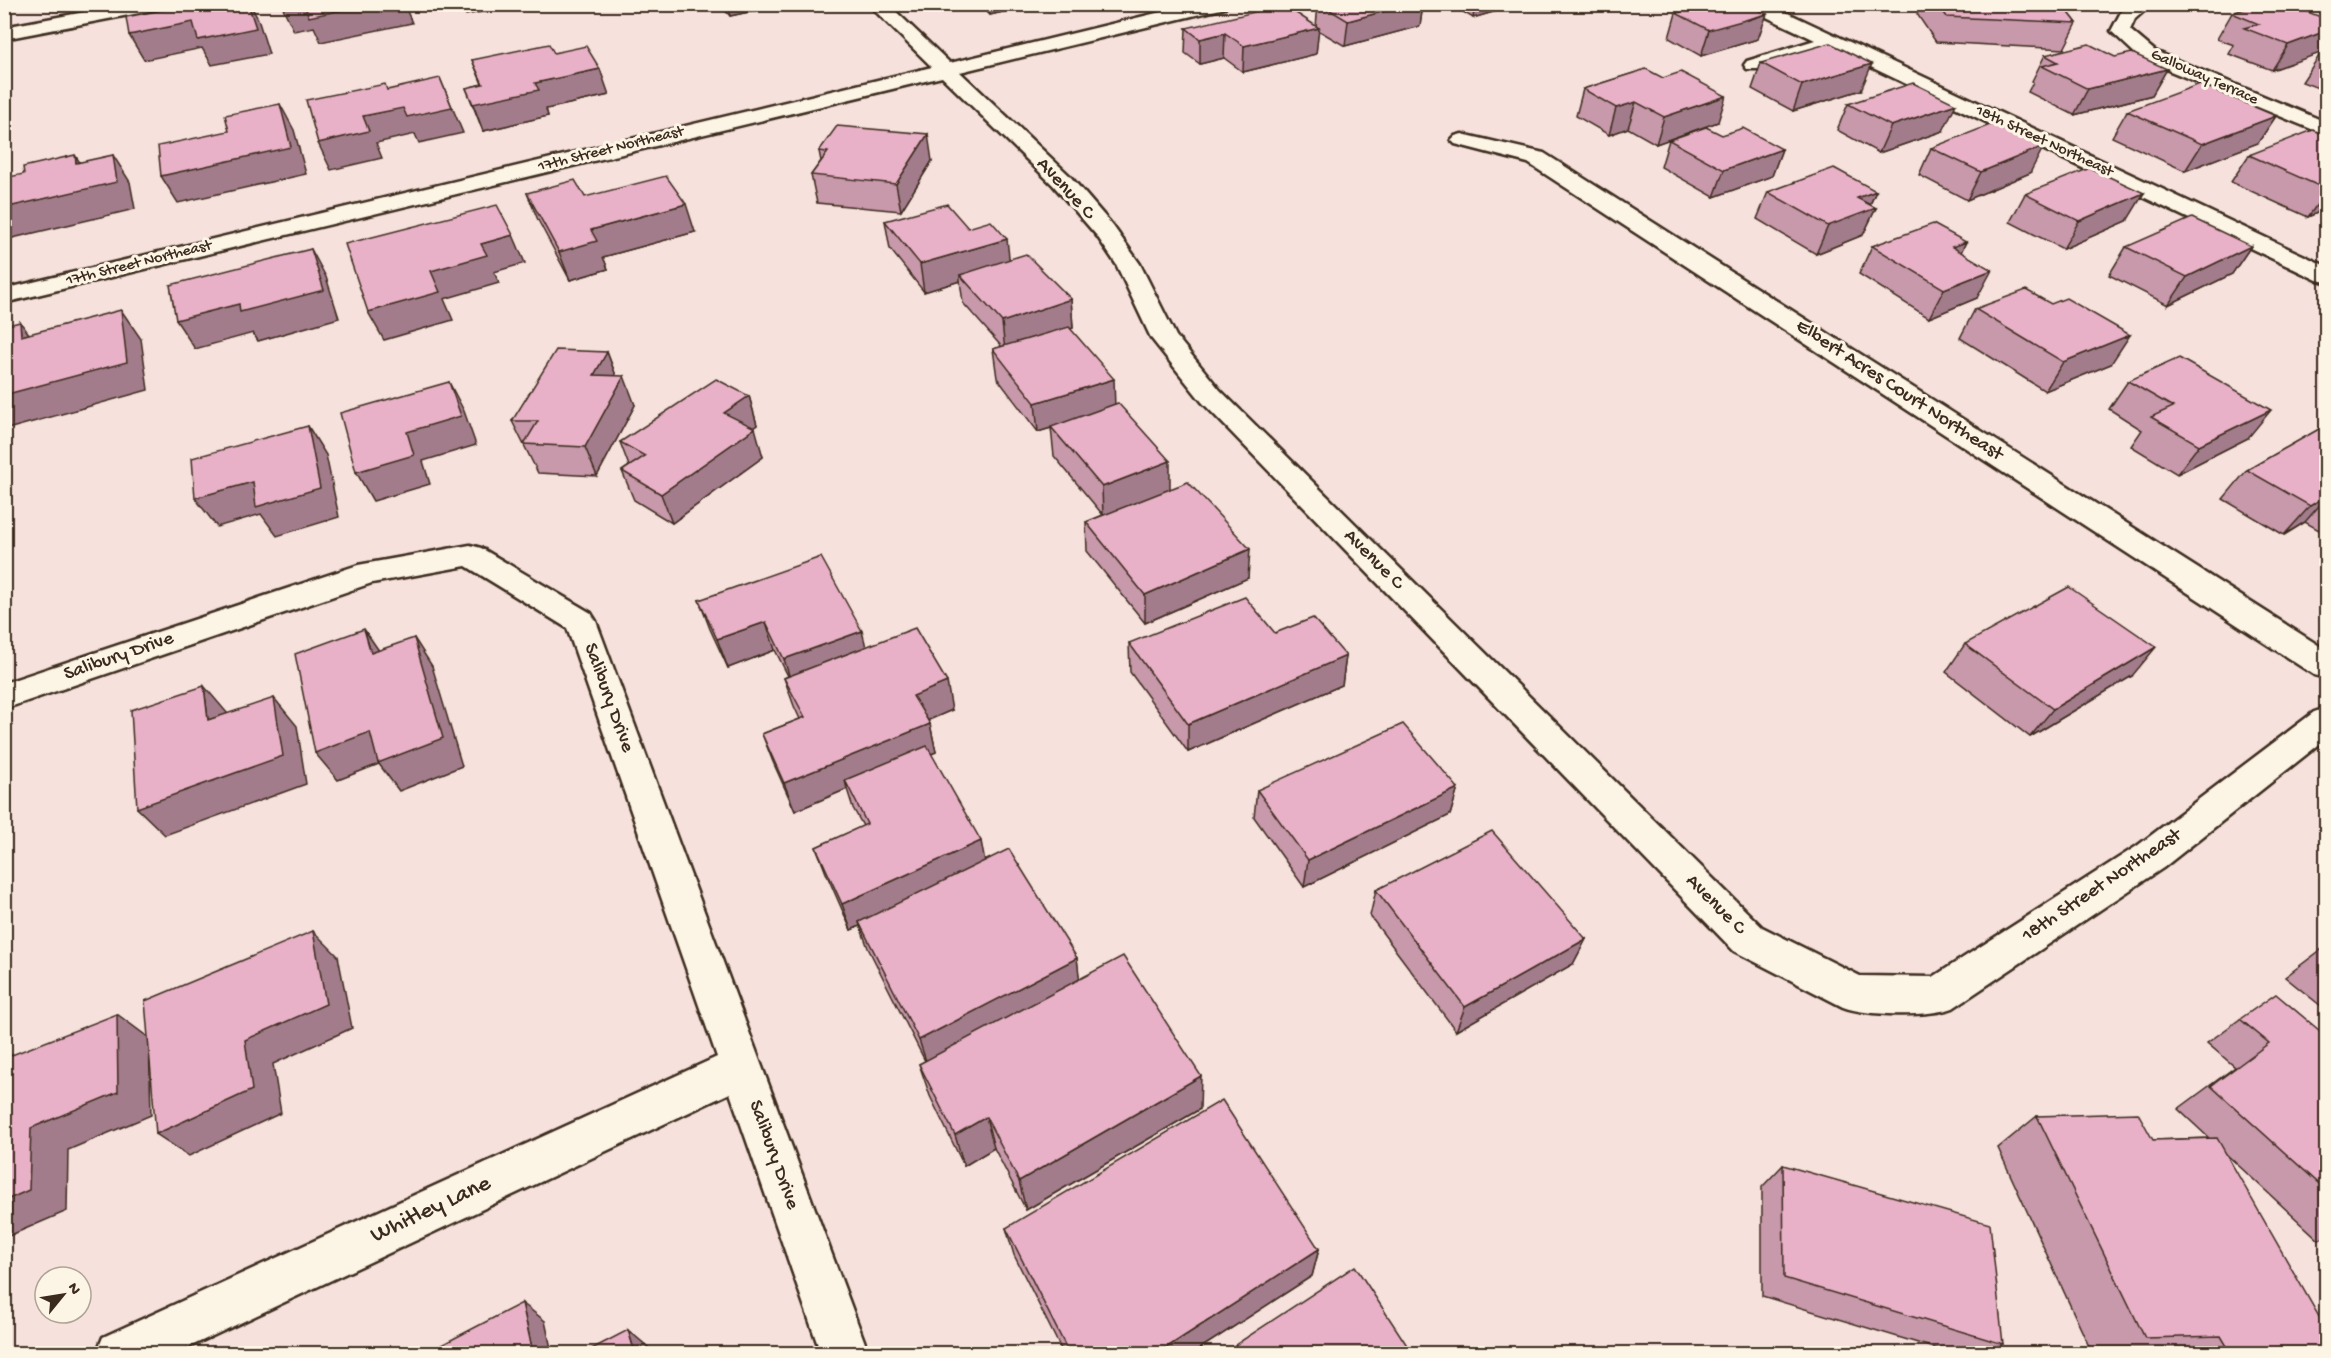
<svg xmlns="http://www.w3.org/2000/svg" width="2331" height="1358" viewBox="0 0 2331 1358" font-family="'Gochi Hand',sans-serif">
<rect width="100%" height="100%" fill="#f6e1dc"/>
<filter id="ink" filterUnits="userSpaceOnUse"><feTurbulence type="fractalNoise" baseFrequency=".0167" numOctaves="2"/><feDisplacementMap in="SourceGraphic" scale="12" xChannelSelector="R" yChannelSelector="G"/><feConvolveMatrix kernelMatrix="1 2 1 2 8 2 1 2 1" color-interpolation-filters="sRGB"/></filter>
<g filter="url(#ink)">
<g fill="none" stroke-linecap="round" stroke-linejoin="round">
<defs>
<g id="minor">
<polygon points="128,4 169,4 160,9 4,39 4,27"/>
<path d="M868,4H888L950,63L1194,4H1228L1225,8L960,72L1069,175L1113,226L1140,264L1176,336L1220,390L1762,927L1860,976L1933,977L2137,846L2314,712L2326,708V739L2163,868L1953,1008C1929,1017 1867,1016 1843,1007L1734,951L1202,402L1151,338L1116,264L1097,236L1053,185L942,77L4,303V289L932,67Z"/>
<polygon points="1755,4 1769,4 2326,266 2326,282 2317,280 1831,48 1761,69 1747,69 1744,65 1747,61 1815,40 1756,12 1753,8"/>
<polygon points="2131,4 2152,4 2135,19 2130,30 2155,51 2326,122 2326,135 2141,59 2111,31 2121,12"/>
<polygon points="1462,134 1544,153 2326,650 2326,678 2314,675 1528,163 1455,144 1451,140 1455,136"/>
<polygon points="470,545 481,548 591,613 596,621 869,1354 821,1354 730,1093 174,1354 96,1354 103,1337 717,1057 567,628 466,566 372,583 4,709 4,683 358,565"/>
</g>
</defs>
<use href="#minor" stroke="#3b2a1e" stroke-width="5"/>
<use href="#minor" fill="#fcf5e5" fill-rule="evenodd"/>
</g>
<g fill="#c898ab" stroke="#3b2a1e" stroke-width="1.5">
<polygon points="719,4 781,4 781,5 730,16"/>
<polygon points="977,4 1037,4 990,15"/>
<polygon points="1318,4 1423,4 1420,26 1345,46 1318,30 1316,54 1243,72 1224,58 1200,64 1185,53 1186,28 1316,27"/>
<polygon points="1450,4 1520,4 1473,18"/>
<polygon points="1689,4 1753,4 1752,7 1758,39 1701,56 1669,38 1676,13 1688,10"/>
<polygon points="1921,4 2062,4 2077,23 2064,49 1936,42 1917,14"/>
<polygon points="2232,13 2326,19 2326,50 2272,70 2229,54 2234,45 2217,39"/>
<polygon points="554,53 609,95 546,109 548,116 483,131 466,88 482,84 472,60"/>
<polygon points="2326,53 2326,91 2302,82 2319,56"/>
<polygon points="2045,55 2115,57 2167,69 2152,95 2074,115 2028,92 2033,82 2032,81"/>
<polygon points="1761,63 1861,90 1793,111 1752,89"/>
<polygon points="1646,69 1718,122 1656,144 1628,128 1609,135 1576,116 1583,89"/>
<polygon points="1848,104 1943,131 1879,153 1837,130"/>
<polygon points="2127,111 2276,116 2258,143 2185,171 2112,137"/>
<polygon points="1722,135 1782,149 1772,176 1714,197 1661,167 1669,140"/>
<polygon points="2326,135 2326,209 2308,217 2231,182 2249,155"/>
<polygon points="1931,148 2030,173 1967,200 1919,175"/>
<polygon points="819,151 932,161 901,211 817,203 811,175 821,161"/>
<polygon points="1876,191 1870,205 1876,208 1863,235 1816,254 1757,219 1768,192"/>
<polygon points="527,193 585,197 695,232 603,257 608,269 570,280 538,220"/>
<polygon points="2025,194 2127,221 2063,249 2010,222"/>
<polygon points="885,221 968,228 1010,259 1071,299 1073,328 1070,329 1114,404 1170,489 1248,578 1145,623 1087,551 1086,522 1103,515 1054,456 1051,428 1038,432 997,378 993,349 1002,347 963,303 960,281 924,292 890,249"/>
<polygon points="1966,242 1961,252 1977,298 1929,318 1859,274 1872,246"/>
<polygon points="2251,246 2232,274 2168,305 2109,275 2126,247"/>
<polygon points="1975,309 2111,364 2045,391 1960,338"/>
<polygon points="607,352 616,376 635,405 597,476 538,473 512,421"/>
<polygon points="2128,381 2248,438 2177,474 2131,446 2142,430 2109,409"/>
<polygon points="749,396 757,425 753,428 763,457 672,523 634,500 622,471 629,466 620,442"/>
<polygon points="2326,425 2326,534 2305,522 2284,535 2223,499 2247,470"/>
<polygon points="699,600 866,647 952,710 928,720 930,724 936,752 931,754 985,861 1077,958 1079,979 1200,1109 1026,1210 994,1148 964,1166 930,1096 919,1064 925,1061 868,948 860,926 851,930 826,873 816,847 863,826 853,808 847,789 795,811 773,762 762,734 800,719 794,706 784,678 788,676 775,650 728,668 710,629"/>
<polygon points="1275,633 1346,656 1342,685 1188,752 1130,672 1129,643"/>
<polygon points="1965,644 2132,676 2030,737 1946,672"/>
<polygon points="1458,788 1450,815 1304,887 1254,817 1257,790"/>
<polygon points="1376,890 1586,939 1573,964 1456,1031 1370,916"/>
<polygon points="2326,946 2326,1010 2285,977"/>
<polygon points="2240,1019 2326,1036 2326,1236 2319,1240 2226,1154 2326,1353 2092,1353 1998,1148 2037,1116 2153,1140 2209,1138 2178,1109 2235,1067 2207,1043"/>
<polygon points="1783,1165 2003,1344 1985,1353 1951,1353 1762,1296 1762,1187"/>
<polygon points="1006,1228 1319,1249 1312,1276 1193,1353 1063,1353 1014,1255"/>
</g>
<g fill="#a37c8b" stroke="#3b2a1e" stroke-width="1.5">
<polygon points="248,4 250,4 258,19 269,54 212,65 202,48 144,60 129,35"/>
<polygon points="289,4 404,4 412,23 321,42 314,27 294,31 282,6"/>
<polygon points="461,4 513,4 514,6 466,15"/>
<polygon points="727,4 781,4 781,5 730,16"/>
<polygon points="989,4 1037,4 990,15"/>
<polygon points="1411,4 1423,4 1420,26 1345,46 1348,21"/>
<polygon points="1475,4 1520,4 1473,18"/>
<polygon points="1740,4 1753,4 1748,20 1767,14 1758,39 1701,56 1709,30"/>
<polygon points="1319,28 1316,54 1243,72 1244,46"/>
<polygon points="2326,31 2326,51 2272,70 2288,45"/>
<polygon points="1225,33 1224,58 1200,64 1200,39"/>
<polygon points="1872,64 1861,90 1793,111 1802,85"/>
<polygon points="600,69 609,95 546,109 548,116 483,131 473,104 535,83"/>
<polygon points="2167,69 2152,95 2074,115 2088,89"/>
<polygon points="440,78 463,133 419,143 415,134 376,143 382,158 331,170 318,143 363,116 396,109"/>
<polygon points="1726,96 1718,122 1656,144 1664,117"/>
<polygon points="1636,102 1628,128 1609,135 1616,108"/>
<polygon points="280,104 294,130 306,174 178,203 161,176"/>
<polygon points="1956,104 1943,131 1879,153 1891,126"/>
<polygon points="2276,116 2258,143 2185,171 2202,144"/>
<polygon points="928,134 932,161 901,211 896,184"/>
<polygon points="2044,146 2030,173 1967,200 1981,172"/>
<polygon points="1782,149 1772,176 1714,197 1724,170"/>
<polygon points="75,155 93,183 113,155 130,182 135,209 4,240 4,208 76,163"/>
<polygon points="1876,191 1867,211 1876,208 1863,235 1816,254 1828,226 1857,198"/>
<polygon points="2326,192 2326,209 2308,217"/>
<polygon points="2144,193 2127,221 2063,249 2079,221"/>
<polygon points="686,204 695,232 603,257 608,269 570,280 559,252 591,230"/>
<polygon points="513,235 525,263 494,272 499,283 444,299 453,320 384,340 368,312 431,271 481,244"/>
<polygon points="1007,239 1010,266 960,275 960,281 924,292 920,264"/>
<polygon points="1966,242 1952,270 1952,247"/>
<polygon points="2251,246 2232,274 2168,305 2187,277"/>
<polygon points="311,249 326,277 339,318 258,341 253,333 195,349 176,320"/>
<polygon points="1992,270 1977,298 1929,318 1944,289"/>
<polygon points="1071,299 1073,328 1005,351 1002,322"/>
<polygon points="121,310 141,339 148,390 4,430 4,395"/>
<polygon points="20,322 42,351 21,336"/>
<polygon points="2130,335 2111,364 2045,391 2063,362"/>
<polygon points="607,352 618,381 594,375"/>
<polygon points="624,376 635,405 597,476 585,447"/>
<polygon points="1114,379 1115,408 1038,432 1035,403"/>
<polygon points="449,382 464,411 476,445 423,461 430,484 373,501 356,472"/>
<polygon points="749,396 757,425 733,442 724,413"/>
<polygon points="2271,410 2248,438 2177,474 2199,445"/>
<polygon points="308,426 326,455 339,517 277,536 261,514 217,527 195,498"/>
<polygon points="755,428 763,457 672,523 661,494"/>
<polygon points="1170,461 1170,490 1103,516 1102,487"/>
<polygon points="2326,496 2326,498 2305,522 2284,535 2310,506"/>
<polygon points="1250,549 1248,578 1145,623 1145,595"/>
<polygon points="766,622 775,650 728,668 717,639"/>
<polygon points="364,629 384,658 371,653"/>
<polygon points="862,631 869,659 793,688 784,659"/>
<polygon points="414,638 432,666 462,766 399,791 379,764 338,780 315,753"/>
<polygon points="2156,647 2132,676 2030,737 2053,709"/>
<polygon points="1346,656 1342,685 1188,752 1188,724"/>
<polygon points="947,682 952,710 920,724 913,696"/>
<polygon points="204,686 228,714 208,720"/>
<polygon points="274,698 297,726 306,784 165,835 137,808"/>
<polygon points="930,724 936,752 849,788 845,780 847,789 795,811 784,783"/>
<polygon points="1458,788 1450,815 1304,887 1308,860"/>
<polygon points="981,841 986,868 859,922 860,926 851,930 842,904"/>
<polygon points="313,931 338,956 352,1028 273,1064 281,1113 189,1156 156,1134 245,1040"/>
<polygon points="1586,939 1573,964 1456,1031 1465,1007"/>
<polygon points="1077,958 1080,983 927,1064 919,1040"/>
<polygon points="117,1014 149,1038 151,1115 68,1150 67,1211 4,1238 4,1201 31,1128"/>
<polygon points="1201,1076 1200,1109 1026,1210 1019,1181"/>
<polygon points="986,1117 994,1148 964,1166 955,1135"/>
<polygon points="1319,1249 1312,1276 1193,1353 1158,1353"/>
<polygon points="522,1303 545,1321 552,1353 533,1353"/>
<polygon points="628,1330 648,1347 649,1353 635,1353"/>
</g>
<g fill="#e9b1c7" stroke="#3b2a1e" stroke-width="1.5">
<polygon points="193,4 248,4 256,28 198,40 193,22 129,35 126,17"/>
<polygon points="304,4 370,4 309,17"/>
<polygon points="1320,4 1411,4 1348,21"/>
<polygon points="1705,4 1747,4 1767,14 1709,30 1676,13 1706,5"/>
<polygon points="1938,4 2062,4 2077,23 1947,17"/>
<polygon points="2259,4 2287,4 2326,19 2326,31 2288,45 2244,28 2259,24 2232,13"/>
<polygon points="1284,5 1319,28 1244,46 1225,33 1200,39 1186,28"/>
<polygon points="1830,43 1872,64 1802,85 1761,63"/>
<polygon points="549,44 554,53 586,46 600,69 535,83 539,90 473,104 466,88 483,84 472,60"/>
<polygon points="2089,44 2115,57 2132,53 2167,69 2088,89 2042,66 2058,62 2045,55"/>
<polygon points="2326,53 2326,59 2319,56"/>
<polygon points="1646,69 1663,78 1681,72 1726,96 1664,117 1636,102 1616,108 1583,89"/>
<polygon points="440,78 452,107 407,117 403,108 363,116 369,131 318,143 306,100 385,84 387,90"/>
<polygon points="1913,83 1956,104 1891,126 1848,104"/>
<polygon points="2200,84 2276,116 2202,144 2127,111"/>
<polygon points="280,104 291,147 161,176 158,146 229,131 225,115"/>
<polygon points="1995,123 2044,146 1981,172 1931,148"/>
<polygon points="837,126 928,134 896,184 811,175 828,152 819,151"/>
<polygon points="1706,127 1722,135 1743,128 1782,149 1724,170 1669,140"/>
<polygon points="2313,130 2326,135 2326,189 2249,155"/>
<polygon points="75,155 76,163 113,155 117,182 4,208 4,178 24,174 23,167"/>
<polygon points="1834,168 1876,191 1857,198 1876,208 1828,226 1768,192"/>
<polygon points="2090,168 2144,193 2079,221 2025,194"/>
<polygon points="666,176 686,204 591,230 597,241 559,252 527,193 575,180 585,197"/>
<polygon points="947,204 968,228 991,221 1007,239 920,264 885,221"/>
<polygon points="497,205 513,235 481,244 487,255 431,271 440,292 368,312 345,244"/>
<polygon points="2192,218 2251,246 2187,277 2126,247"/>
<polygon points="1933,224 1966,242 1952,247 1992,270 1944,289 1872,246"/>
<polygon points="311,249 324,290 240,312 239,304 176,320 170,285"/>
<polygon points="1026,254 1071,299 1002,322 960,275"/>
<polygon points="2026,290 2051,304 2066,298 2130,335 2063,362 1975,309"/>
<polygon points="121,310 127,362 4,395 4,326 20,322 21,336"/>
<polygon points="1069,327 1114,379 1035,403 993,349"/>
<polygon points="556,350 607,352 594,375 624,376 585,447 524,444 538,421 512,421"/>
<polygon points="2179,358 2271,410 2199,445 2151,417 2173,407 2128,381"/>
<polygon points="716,379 749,396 724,413 755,428 661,494 622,471 645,456 620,442"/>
<polygon points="449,382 461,416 407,432 414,455 356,472 340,413"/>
<polygon points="1118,403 1170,461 1102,487 1051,427"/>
<polygon points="2326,425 2326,496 2310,506 2247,470"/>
<polygon points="308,426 320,488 256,507 253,482 195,498 192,458"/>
<polygon points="1188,482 1250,549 1145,595 1086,522"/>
<polygon points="821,557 862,631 784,659 766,622 717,639 699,600"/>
<polygon points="2069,587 2156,647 2053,709 1965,644"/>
<polygon points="1245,597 1275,633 1313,618 1346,656 1188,724 1129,643"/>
<polygon points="915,628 947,682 913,696 930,724 784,783 762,734 805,717 784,678"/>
<polygon points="364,629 371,653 414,638 443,738 378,763 370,732 315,753 295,654"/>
<polygon points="204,686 208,720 274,698 283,756 137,808 131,710"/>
<polygon points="1403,724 1458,788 1308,860 1257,790"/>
<polygon points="927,746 981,841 842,904 816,847 867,824 845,780"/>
<polygon points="1492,831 1586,939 1465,1007 1376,890"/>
<polygon points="1009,849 1077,958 919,1040 859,922"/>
<polygon points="313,931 326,1004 245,1040 252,1090 156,1134 145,1001"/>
<polygon points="1123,956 1201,1076 1019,1181 986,1117 955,1135 919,1064"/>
<polygon points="2276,994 2326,1036 2326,1190 2211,1086 2269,1043 2240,1019"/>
<polygon points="117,1014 118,1092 31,1128 29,1190 4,1201 4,1058"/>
<polygon points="1222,1100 1319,1249 1158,1353 1069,1353 1006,1228"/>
<polygon points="2138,1113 2153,1140 2217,1138 2326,1329 2326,1353 2231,1353 2221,1336 2145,1338 2037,1116"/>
<polygon points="1783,1165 1990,1224 2003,1344 1784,1278"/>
<polygon points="1355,1266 1412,1353 1223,1353"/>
<polygon points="522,1303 533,1353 426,1353"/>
<polygon points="628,1330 635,1353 584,1353"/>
</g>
</g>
<g text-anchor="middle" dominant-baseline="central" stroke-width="6" stroke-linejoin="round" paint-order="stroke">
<g font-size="16" fill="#3b2a1e" stroke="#fcf5e5">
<text transform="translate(2204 78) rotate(24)">Galloway Terrace</text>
<text transform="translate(2044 142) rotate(25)">18th Street Northeast</text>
<text transform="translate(611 150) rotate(-14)">17th Street Northeast</text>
<text transform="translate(139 264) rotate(-14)">17th Street Northeast</text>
</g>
<g font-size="20" fill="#3b2a1e" stroke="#fcf5e5">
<text transform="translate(1065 189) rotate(47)">Avenue C</text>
<text transform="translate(1899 391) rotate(33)">Elbert Acres Court Northeast</text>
<text transform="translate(1373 560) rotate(45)">Avenue C</text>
<text transform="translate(119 657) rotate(-19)">Salibury Drive</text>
<text transform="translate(608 698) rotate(70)">Salibury Drive</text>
<text transform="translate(2102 886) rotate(-34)">18th Street Northeast</text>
<text transform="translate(1715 905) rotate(45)">Avenue C</text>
<text transform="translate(773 1155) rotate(70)">Salibury Drive</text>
</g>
<g font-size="24" fill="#3b2a1e" stroke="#fcf5e5">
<text transform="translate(431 1210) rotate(-25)">Whitley Lane</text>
</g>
</g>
<rect width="2331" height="1358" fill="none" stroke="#fcf5e5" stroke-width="24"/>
<rect x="12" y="12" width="2307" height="1334" fill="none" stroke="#3b2a1e" stroke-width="2" filter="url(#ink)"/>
<g transform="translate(63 1295) rotate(60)"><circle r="28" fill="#fcf5e5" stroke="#afa495" stroke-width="1.5"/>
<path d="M0-4.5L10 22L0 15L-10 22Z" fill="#3b2a1e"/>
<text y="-9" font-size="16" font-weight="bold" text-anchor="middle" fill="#3b2a1e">N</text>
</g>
</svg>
